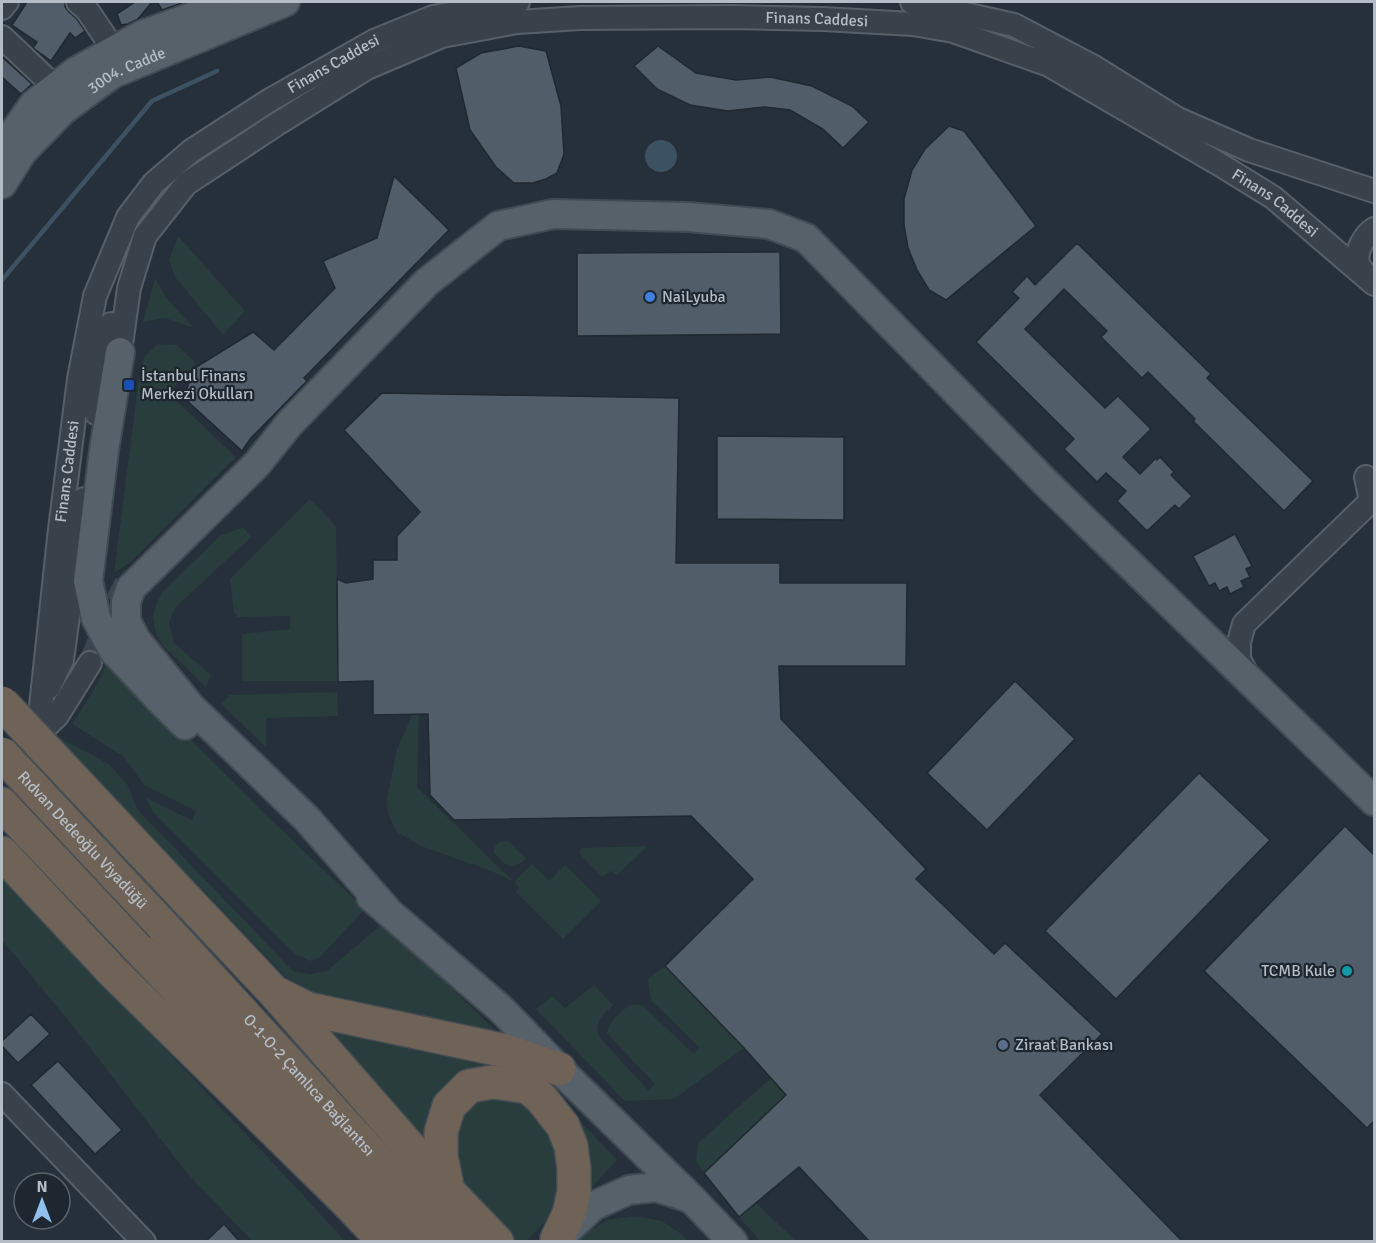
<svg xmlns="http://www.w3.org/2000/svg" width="1376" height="1243" viewBox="0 0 1376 1243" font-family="Signika,sans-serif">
<rect width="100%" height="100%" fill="#25303a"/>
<g fill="#283d3c">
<polygon points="178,236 245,311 223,335 175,277 169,260"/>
<polygon points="155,278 167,299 194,328 165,318 143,322"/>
<polygon points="158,344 177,345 196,363 168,393 236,457 129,563 114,573 138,385 144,357"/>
<polygon points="310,499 336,526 338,681 242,681 242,634 290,629 290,616 238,617 234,613 230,579"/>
<polygon points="243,527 251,537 175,608 169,623 174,643 211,675 206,687 161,644 155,630 153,617 156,604 163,591 220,536"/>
<polygon points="109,657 267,816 365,909 320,957 310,961 295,954 153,812 146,798 192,820 196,811 144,785 124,757 72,724 98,683"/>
<polygon points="337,692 338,716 266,718 266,747 221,704 230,695"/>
<polygon points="414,711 419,713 417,787 514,882 532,864 549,881 565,865 601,901 563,939 516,892 519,888 514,882 491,871 421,846 397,832 388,814 387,798 397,749"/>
<polygon points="55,735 109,764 127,784 138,810 293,971 310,974 327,971 384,922 505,1040 322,998 285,976"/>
<path d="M503,841L510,842L526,859C511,871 506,867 494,853C494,846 496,843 503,841Z"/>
<polygon points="648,846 617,875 611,871 602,877 579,853 582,848"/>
<polygon points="2,877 277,1167 345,1241 252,1241 186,1172 77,1031 2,940"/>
<path d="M665,966L744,1048L674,1099L625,1101L536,1009L552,996L565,1008L594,985L613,1005C602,1016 593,1023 600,1038L648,1090L655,1084L607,1033C609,1020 620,1013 629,1005H642L694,1054L699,1047L651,1000L648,979Z"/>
<polygon points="315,1023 518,1069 437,1099 425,1123 423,1148"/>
<polygon points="771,1078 786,1095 704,1173 696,1162 698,1143"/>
<polygon points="505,1095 528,1103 550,1126 563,1185 554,1212 527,1241 514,1241 463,1189 450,1168 457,1118 478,1100"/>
<polygon points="572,1113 617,1160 586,1194"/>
<polygon points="756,1203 796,1241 760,1241 739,1217"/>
<polygon points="636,1216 662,1221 681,1234 689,1241 576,1242 583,1235 607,1220"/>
</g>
<circle fill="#3c5161" cx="661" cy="156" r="16"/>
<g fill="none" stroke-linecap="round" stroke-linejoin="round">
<polyline stroke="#3c5161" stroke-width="4.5" points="2,280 152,101 217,71"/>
</g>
<g fill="#515d68" stroke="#202931" stroke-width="1.5">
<polygon points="27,2 65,2 65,7 69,12 77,19 85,31 75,38 70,33 51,61 33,48 37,42 12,25"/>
<polygon points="135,2 152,2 138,19 128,24 121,25 117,14"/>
<polygon points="157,2 185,2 162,10"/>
<polygon points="519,46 546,51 561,106 564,154 557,173 546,179 533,183 514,183 496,167 470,130 456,68 481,53"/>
<polygon points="658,46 696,73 736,80 770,77 812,86 852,106 869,122 843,148 823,129 790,110 765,107 728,111 690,105 657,89 634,66"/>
<polygon points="2,57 32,84 21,94 2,77"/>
<polygon points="949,126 964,131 1036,226 946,300 929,290 917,270 908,248 904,225 904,199 912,170 925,149"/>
<polygon points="394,176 449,230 304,378 307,381 251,438 242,451 184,398 193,369 253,332 274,350 335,288 323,261 377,238"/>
<polygon points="1077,243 1211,374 1207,378 1313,481 1284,511 1193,421 1195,419 1148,372 1142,378 1101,337 1107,331 1064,289 1025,329 1105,408 1118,396 1151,429 1123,457 1140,474 1156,458 1157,460 1160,457 1174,472 1171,475 1192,496 1179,509 1175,505 1147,531 1117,501 1126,491 1106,473 1097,482 1064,449 1074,439 976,342 1019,298 1012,292 1027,276 1035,285"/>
<polygon points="780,252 781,334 577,336 577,253"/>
<polygon points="382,393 679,398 676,563 780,563 780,583 907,583 906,666 779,666 781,719 926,869 916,879 994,954 1005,943 1102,1034 1040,1095 1183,1242 870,1242 799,1167 739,1217 704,1173 786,1095 744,1048 665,966 753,879 691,816 454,820 430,795 428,714 373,715 373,681 338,682 337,579 346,583 373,579 373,560 397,560 397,536 420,512 344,430"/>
<polygon points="717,436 844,437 844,520 717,519"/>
<polygon points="1235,534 1252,566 1246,569 1250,577 1241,581 1244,587 1230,594 1227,587 1219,591 1215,583 1209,586 1193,556"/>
<polygon points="1015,681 1075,739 987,830 927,773"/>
<polygon points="1199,773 1270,840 1116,999 1045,931"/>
<polygon points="1345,826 1374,855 1374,1121 1367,1128 1204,971"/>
<polygon points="31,1014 50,1034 18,1063 2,1046 2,1041"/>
<polygon points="58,1061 122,1130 95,1154 31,1085"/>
<polygon points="224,1224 240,1242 205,1242"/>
</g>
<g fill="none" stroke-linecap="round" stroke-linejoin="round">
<polyline stroke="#3a454f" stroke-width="22" stroke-dasharray="22 11" stroke-linecap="butt" points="90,663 104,625 126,582"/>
<defs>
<g id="minor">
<polyline points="78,2 87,10 114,50"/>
<polyline points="912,2 1014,25 1094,67 1178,119 1249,150 1374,191"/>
<polyline points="2,8 7,2"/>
<polyline points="2,37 55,87"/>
<path d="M1366,276C1364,272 1359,267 1358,263C1355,251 1365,235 1374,229"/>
<path id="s1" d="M120,352L129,288L145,236L186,184L277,124L367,68L442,36L517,22L580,18L733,17L823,19L913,24L953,31L1049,65L1219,164L1274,198L1374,284"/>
<polyline points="96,413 106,341 111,324"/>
<polyline points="1366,477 1371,501"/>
<polyline points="1249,678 1239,659 1239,642 1244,624 1374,498"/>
<polyline points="49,687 62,660 84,499"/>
<path id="s2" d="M41,706L60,529L79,379L95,296L128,217L154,183L191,151L270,100L374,41L433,17L518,2"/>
<polyline points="24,747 57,716 90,663"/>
<polyline points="2,1094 144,1242"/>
</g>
<g id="major">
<polyline points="2,149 34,104 75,72 142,35 233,2"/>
<path id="s3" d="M2,184L22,152L63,110L112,74L285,2"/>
<polyline points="120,352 104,450 88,581 96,618 113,650 160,700 185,725"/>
<polyline points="371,897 502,1010 559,1069 691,1198 733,1242"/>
<polyline points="385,908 307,819 190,706 136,640 126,621 126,602 131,588 257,464 290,423 427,282 498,226 553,214 688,217 769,224 806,238 1046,483 1374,801"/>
<polyline points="559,1238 593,1206 629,1190 656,1187 690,1198"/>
</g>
<g id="highway">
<polyline points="2,804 417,1242"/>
<polyline points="2,853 112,971 349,1204 385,1242"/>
<polyline points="189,902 273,991 448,1191 497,1242"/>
<path id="s4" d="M163,926L403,1188L457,1242"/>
<polyline points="280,995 308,1009 506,1051 559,1069"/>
<polyline points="448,1191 441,1156 441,1132 449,1106 469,1086 493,1082 528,1087 541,1098 563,1126 571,1146 574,1169 574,1192 569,1214 557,1239"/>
</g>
</defs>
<use href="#minor" stroke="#576068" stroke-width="26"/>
<use href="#major" stroke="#424b53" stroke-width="32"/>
<use href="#highway" stroke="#444d55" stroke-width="36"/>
<use href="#minor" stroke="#39424a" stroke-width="22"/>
<use href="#major" stroke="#57616a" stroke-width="28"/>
<use href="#highway" stroke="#6f6256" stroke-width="33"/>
<defs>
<g id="highway-bridge">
<polyline points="2,703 189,902"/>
<path id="s5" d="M2,754L163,926"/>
</g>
</defs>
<use href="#highway-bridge" stroke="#444d55" stroke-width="36" stroke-linecap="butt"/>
<use href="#highway-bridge" stroke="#6f6256" stroke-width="33"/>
</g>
<circle fill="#3f7fe0" stroke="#1e272f" stroke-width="2" cx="650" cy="297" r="6"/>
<rect fill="#1a4fb4" stroke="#1e272f" stroke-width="2" x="123" y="379" width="12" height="12" rx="3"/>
<circle fill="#0f9aa8" stroke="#1e272f" stroke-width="2" cx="1347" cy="971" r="6"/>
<circle fill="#5c6f8a" stroke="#1e272f" stroke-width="2" cx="1003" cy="1045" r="6"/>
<g text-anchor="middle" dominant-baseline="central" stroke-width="4.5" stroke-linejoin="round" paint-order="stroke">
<g font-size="16" fill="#b4bdc6" stroke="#1e272f">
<text stroke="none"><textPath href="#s1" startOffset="858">Finans Caddesi</textPath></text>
<text stroke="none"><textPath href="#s2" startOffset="758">Finans Caddesi</textPath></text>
<text stroke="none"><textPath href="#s3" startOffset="172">3004. Cadde</textPath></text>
<text stroke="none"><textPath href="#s1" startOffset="1362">Finans Caddesi</textPath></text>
<text stroke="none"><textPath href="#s2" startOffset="236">Finans Caddesi</textPath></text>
<text stroke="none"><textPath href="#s5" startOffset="118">Rıdvan Dedeoğlu Viyadüğü</textPath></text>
<text stroke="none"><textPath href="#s4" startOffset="216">O-1-O-2 Çamlıca Bağlantısı</textPath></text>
</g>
<g font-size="16" fill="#b4bdc6" stroke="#1e272f" text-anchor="start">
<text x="662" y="297">NaiLyuba</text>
<text x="141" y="376">İstanbul Finans<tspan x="141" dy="18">Merkezi Okulları</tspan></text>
<text x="1335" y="971" text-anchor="end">TCMB Kule</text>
<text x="1015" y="1045">Ziraat Bankası</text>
</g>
</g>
<rect width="1376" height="1243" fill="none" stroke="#b4bdc6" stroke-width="6"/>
<g transform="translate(42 1201)"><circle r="28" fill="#1e272f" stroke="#5a636b" stroke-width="1.5"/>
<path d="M0-4.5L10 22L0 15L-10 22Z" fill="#91c0ee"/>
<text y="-9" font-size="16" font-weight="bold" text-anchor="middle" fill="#b4bdc6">N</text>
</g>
</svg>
